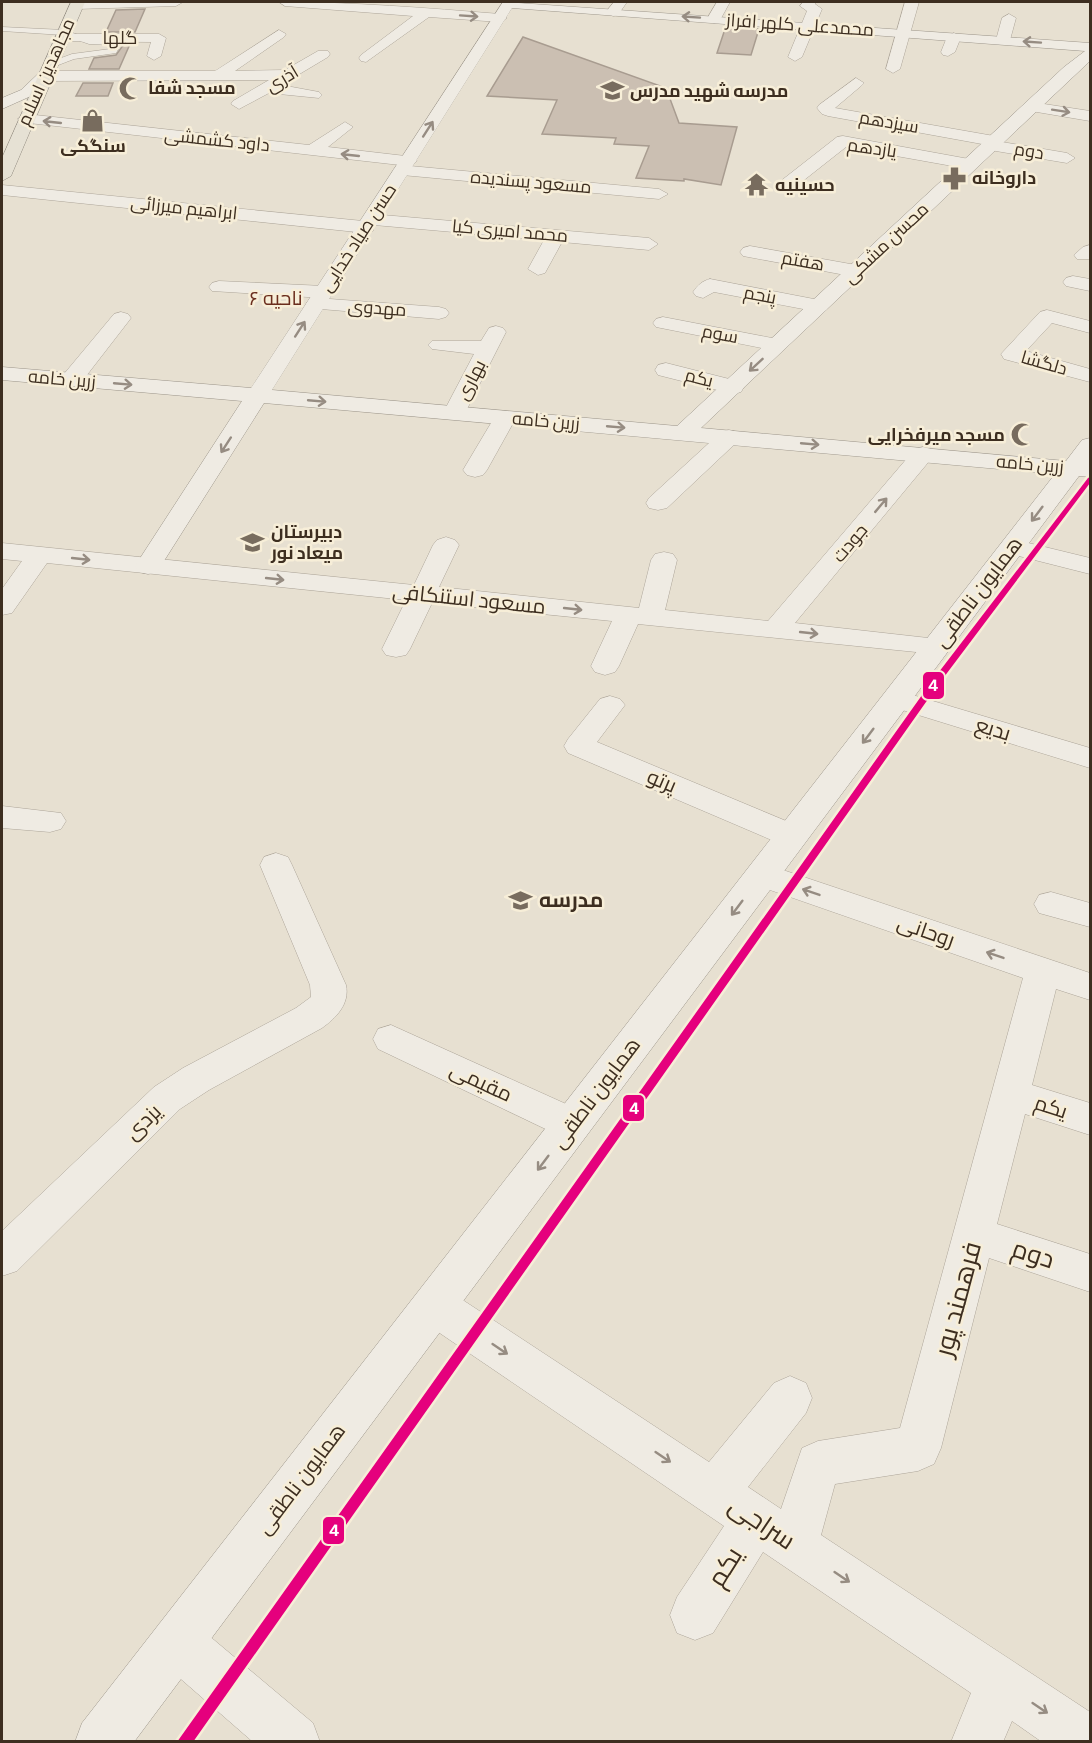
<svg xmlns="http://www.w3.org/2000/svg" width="1092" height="1743" viewBox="0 0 1092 1743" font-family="Bitter,Cairo,serif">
<rect width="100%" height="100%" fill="#e7e0d1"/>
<g fill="#cbbfb2" stroke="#a89c90" stroke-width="1.5">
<polygon points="145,9 135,32 106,32 116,10"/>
<polygon points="726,26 759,29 751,55 717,53"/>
<polygon points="523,37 666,88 679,123 737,127 721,185 684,179 684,181 636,178 649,146 614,144 616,138 542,134 557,100 487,96"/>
<polygon points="124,44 130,44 119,69 89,69 94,58 116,55"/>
<polygon points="83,83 113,83 108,96 76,96"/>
</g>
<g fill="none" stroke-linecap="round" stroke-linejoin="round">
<defs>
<polygon id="lane" points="2,27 64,30 90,39 122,43 116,53 74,59 48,69 45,68 45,64 72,54 110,49 112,45 89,44 63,35 2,31"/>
<g id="street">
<polygon points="71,2 183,2 176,6 76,9 71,8"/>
<path d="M279,2C353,2 426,8 500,14L507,18L500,22L429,17L366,62L361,61L359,58L361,55L413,16L285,6Z"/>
<polygon points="614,2 627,2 618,15 613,16 606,12"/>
<polygon points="717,2 730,2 719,22 714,23 707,19"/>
<polygon points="803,2 815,2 815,4 822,9 802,57 795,61 788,57 807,11 800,6"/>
<polygon points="905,2 919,2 900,69 893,73 886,69"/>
<polygon points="1009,14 1016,18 1010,40 1003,44 998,43 996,40 1002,18"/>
<polygon points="279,30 286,34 284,37 235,71 285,70 318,51 328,51 330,54 328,57 281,85 319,92 322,95 319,98 269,93 239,109 231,104 233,101 269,80 44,81 36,76 44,71 215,71"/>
<polygon points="954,33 961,37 955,52 948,56 943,55 941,52 947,37"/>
<polygon points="62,34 159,34 166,38 161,56 154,60 147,56 151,42 57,41 57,35"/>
<polygon points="856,78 864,83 861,86 835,108 994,136 1000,137 1002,142 1067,153 1075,158 1067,163 990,150 984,149 982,144 828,116 822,114 817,108 819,105"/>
<polygon points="1031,102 1090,111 1090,121 1025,110 1023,107 1025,104"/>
<polygon points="26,114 309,145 345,122 353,127 328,147 414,157 417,161 410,166 659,189 668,194 659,199 402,175 393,170 400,165 20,122 18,119"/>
<polygon points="843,136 969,159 978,164 969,169 846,147 794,188 782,188 779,184 782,180 837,137"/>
<polygon points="2,185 363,221 365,215 371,214 649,238 658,244 649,250 562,242 545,273 538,275 528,269 544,240 374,225 373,231 366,233 2,195"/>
<polygon points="1090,245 1090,259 1077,259 1074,255 1083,247"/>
<polygon points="750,246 856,265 866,271 856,277 743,256 740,252 743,248"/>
<polygon points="1073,276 1090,279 1090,291 1066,286 1063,282 1066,278"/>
<path d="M710,279L819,300L826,302L829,306L826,310L819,312L714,292L703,298L696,296L693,292C698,285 702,281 710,279Z"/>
<polygon points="219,281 324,286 331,288 334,292 331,296 324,298 212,291 209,287 212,283"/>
<polygon points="316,298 439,307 446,309 449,313 446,317 439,319 309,308 306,304 309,300"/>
<polygon points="1047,310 1090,321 1090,333 1052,323 1026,351 1090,369 1090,382 1004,359 1001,354 1040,312"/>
<polygon points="121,312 128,314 131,318 128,322 80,384 64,384 61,379 64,374 114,314"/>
<polygon points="663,317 777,339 784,341 788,345 784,349 777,351 656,327 653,323 656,319"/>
<polygon points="496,326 503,328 506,332 465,413 462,418 446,418 443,413 474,354 432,349 428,345 432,341 481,341 489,328"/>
<polygon points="666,363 741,382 744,387 741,392 733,394 658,375 655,370 658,365"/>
<polygon points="505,411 513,413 516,418 487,470 483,475 475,477 467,475 463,470 494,418 497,413"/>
<polygon points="729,430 737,432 741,437 737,442 667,508 658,510 649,508 646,503 649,498 721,432"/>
<polygon points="923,447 931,449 935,454 931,459 795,623 946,640 950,646 946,652 936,654 638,624 619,666 615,672 605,675 595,672 591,666 612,621 432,603 410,649 406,655 396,657 386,655 382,649 406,600 47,563 12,613 2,615 2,589 22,561 2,559 2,543 414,585 433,545 437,540 446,537 455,540 459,545 439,587 639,608 651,560 655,554 664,552 673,554 677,560 665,610 768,621 915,449"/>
<polygon points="1012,539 1090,558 1090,574 1003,552 999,547 1003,542"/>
<polygon points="896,690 1090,748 1090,768 886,705 881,699 886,693"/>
<polygon points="610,696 620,699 625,705 597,742 803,828 808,836 803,844 792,847 781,844 568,753 564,746 568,739 600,699"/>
<polygon points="2,806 61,813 66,821 61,829 50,832 2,828"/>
<path d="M276,853L288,857L292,865L346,985C350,1004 336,1018 322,1028L209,1090L180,1109L17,1271L2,1276V1231L154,1087L183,1068L296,1008L311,997L310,985L260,865L264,857Z"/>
<polygon points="762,863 1090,973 1090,1000 1056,989 1032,1085 1090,1103 1090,1135 1025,1114 997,1224 1090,1254 1090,1292 989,1258 941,1448 934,1464 918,1471 835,1484 821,1535 1090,1712 1090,1742 1042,1742 1012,1721 1003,1742 951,1742 971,1693 763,1552 713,1633 695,1640 677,1633 670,1615 677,1597 724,1526 419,1319 413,1305 419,1291 434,1285 449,1291 709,1462 774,1383 790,1376 806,1383 812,1398 806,1413 748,1487 781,1509 802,1448 818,1441 900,1428 1023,978 750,883 745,875 750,867"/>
<polygon points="1051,892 1090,903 1090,927 1039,913 1034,904 1039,895"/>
<polygon points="391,1025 586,1113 591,1124 586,1135 572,1140 558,1135 378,1049 373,1039 378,1029"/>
<polygon points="177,1617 195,1624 313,1723 320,1742 253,1742 159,1660 152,1642 159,1624"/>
</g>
<g id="secondary">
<path d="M503,2L1090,43V61L701,428L1066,461L1082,440L1090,438V477L1079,476L134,1742H75L82,1723L1055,474L264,403L157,572L148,574L139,572L135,566L242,401L2,380V367L251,388ZM512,8L1085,51L1064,67L677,426L272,390Z"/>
<polygon points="44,71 52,76 31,96 2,109 2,98 21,90 39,73"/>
</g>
<polygon id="primary" points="71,2 85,2 11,176 2,181 2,158"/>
</defs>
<use href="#lane" stroke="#ada599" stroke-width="1"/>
<use href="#street" stroke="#ada599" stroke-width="1"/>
<use href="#secondary" stroke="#9c958a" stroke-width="1"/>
<use href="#primary" stroke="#928b80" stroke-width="1"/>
<use href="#lane" fill="#efebe3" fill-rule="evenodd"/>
<use href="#street" fill="#efebe3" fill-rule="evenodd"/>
<use href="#secondary" fill="#efebe3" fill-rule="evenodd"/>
<use href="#primary" fill="#e6e1d4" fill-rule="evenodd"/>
<defs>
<polygon id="metro-1" points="1090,477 1090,483 938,685 193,1742 177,1742 932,681 1088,478"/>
</defs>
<use href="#metro-1" stroke="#f7eed8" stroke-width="5"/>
<use href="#metro-1" fill="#e5007d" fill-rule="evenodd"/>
</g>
<defs><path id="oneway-shaft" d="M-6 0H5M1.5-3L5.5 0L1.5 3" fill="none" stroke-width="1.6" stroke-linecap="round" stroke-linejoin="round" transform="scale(1.5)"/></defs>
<g stroke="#968c82">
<use href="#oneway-shaft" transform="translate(469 16) rotate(4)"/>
<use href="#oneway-shaft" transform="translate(691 17) rotate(-176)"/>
<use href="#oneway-shaft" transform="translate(1032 42) rotate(-176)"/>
<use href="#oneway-shaft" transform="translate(1061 111) rotate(9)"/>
<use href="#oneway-shaft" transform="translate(52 122) rotate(-174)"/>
<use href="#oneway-shaft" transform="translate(428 129) rotate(-57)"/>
<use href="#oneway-shaft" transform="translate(350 155) rotate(-174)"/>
<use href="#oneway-shaft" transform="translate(300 329) rotate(-57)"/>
<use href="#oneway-shaft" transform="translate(756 365) rotate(137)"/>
<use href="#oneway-shaft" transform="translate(123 384) rotate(5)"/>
<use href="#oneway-shaft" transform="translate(317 401) rotate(5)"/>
<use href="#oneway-shaft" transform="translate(616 427) rotate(5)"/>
<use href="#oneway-shaft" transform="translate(810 444) rotate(5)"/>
<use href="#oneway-shaft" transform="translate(226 445) rotate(123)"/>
<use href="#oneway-shaft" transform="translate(881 505) rotate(-50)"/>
<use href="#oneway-shaft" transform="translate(1037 514) rotate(127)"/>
<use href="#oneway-shaft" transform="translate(81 559) rotate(6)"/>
<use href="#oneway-shaft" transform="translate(275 579) rotate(6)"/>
<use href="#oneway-shaft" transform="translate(573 609) rotate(6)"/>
<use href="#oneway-shaft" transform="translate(809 633) rotate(6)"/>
<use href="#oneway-shaft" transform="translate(868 736) rotate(127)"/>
<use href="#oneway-shaft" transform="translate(811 892) rotate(-161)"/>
<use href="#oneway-shaft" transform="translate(737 908) rotate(127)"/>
<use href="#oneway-shaft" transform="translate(995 955) rotate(-161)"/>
<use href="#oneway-shaft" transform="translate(543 1163) rotate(127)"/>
<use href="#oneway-shaft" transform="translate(500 1349) rotate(34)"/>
<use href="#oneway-shaft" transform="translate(663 1457) rotate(34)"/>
<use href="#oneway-shaft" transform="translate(842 1577) rotate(34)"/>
<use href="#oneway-shaft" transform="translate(1040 1708) rotate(34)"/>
</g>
<defs>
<symbol id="mosque-bare" viewBox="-9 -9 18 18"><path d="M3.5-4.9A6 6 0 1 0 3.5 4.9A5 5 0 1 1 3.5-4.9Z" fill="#786c5e" stroke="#f7eed8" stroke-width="2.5" paint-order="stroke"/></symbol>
<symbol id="school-bare" viewBox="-9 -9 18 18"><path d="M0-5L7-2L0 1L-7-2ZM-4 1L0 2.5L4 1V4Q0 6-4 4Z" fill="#786c5e" stroke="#f7eed8" stroke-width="2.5" paint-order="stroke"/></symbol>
<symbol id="shop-bare" viewBox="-9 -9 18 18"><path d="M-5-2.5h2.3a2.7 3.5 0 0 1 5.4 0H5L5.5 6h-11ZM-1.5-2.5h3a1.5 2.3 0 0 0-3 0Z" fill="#786c5e" stroke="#f7eed8" stroke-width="2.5" paint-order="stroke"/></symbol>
<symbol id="pharmacy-bare" viewBox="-9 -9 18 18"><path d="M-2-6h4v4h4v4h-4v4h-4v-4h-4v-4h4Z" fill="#786c5e" stroke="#f7eed8" stroke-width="2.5" paint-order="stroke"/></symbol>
<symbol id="temple-bare" viewBox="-9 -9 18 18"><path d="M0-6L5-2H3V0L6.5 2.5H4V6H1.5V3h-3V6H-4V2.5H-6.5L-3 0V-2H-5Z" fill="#786c5e" stroke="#f7eed8" stroke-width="2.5" paint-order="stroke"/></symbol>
</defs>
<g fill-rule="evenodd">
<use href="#mosque-bare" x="114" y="72" width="33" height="33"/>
<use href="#school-bare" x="596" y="74" width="33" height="33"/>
<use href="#shop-bare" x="76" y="104" width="33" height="33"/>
<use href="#pharmacy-bare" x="938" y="162" width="33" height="33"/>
<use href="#temple-bare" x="740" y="168" width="33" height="33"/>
<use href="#mosque-bare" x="1006" y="418" width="33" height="33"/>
<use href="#school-bare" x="236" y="526" width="33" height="33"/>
<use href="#school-bare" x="504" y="884" width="33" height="33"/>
</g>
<g text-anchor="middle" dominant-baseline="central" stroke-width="5" stroke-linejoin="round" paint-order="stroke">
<g font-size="18" fill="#3d2e20" stroke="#f7eed8">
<text transform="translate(800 25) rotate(4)">محمدعلی کلهر افراز</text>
<text x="120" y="38">گلها</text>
<text transform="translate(46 72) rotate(-66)">مجاهدین اسلام</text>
<text transform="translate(282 79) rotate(-31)">آذری</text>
<text transform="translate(889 122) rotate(10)">سیزدهم</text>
<text transform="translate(217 140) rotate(6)">داود کشمشی</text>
<text transform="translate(872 148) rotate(8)">یازدهم</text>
<text transform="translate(1029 151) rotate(9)">دوم</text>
<text transform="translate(531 182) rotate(5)">مسعود پسندیده</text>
<text transform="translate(184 208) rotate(6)">ابراهیم میرزائی</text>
<text transform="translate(510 231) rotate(5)">محمد امیری کیا</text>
<text transform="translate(358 238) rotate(-57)">حسن صیاد خدایی</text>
<text transform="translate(886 243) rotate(-43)">محسن مشکی</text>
<text transform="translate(803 261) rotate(10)">هفتم</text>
<text transform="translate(760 295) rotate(11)">پنجم</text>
<text transform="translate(377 308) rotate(4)">مهدوی</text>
<text transform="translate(720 334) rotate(11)">سوم</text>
<text transform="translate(1044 363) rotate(16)">دلگشا</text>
<text transform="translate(699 378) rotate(14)">یکم</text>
<text transform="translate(62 379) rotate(5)">زرین خامه</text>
<text transform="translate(471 380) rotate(-63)">بهاری</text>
<text transform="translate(546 421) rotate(5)">زرین خامه</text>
<text transform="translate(1030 464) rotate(5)">زرین خامه</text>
<text transform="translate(850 543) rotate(-50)">جودت</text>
</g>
<g font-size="18" font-weight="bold" fill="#3d2e20" stroke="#f7eed8" text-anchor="start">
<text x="148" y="88">مسجد شفا</text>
<text x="630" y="91">مدرسه شهید مدرس</text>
<text x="93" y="146" text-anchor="middle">سنگکی</text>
<text x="972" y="178">داروخانه</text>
<text x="775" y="185">حسینیه</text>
<text x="1005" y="435" text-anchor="end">مسجد میرفخرایی</text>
<text x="271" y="532">دبیرستان<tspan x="271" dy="21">میعاد نور</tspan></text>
</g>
<g font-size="20" fill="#6b2e1e" stroke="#f7eed8">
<text x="276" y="298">ناحیه ۶</text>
</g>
<g font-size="21" fill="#3d2e20" stroke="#f7eed8">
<text transform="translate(978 592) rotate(-53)">همایون ناطقی</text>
<text transform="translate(469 599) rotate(6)">مسعود استنکافی</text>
<text transform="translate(993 729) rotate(17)">بدیع</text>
<text transform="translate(662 781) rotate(23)">پرتو</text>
<text transform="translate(926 931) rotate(19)">روحانی</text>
<text transform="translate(481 1082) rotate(25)">مقیمی</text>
<text transform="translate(596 1093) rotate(-53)">همایون ناطقی</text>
<text transform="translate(1051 1107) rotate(18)">یکم</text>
<text transform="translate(143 1122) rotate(-44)">یزدی</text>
<text transform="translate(301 1479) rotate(-53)">همایون ناطقی</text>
</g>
<g font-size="21" font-weight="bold" fill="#3d2e20" stroke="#f7eed8" text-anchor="start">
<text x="539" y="900">مدرسه</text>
</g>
<g font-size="26" fill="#3d2e20" stroke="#f7eed8">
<text transform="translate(1033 1254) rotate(18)">دوم</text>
<text transform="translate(958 1299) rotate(-75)">فرهمند پور</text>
<text transform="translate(762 1523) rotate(34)">سراجی</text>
<text transform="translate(725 1567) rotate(-58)">یکم</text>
</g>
</g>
<g stroke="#f7eed8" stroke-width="2">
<rect x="922" y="671" width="23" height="29" rx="6" fill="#e5007d"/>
<rect x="622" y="1094" width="23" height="28" rx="6" fill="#e5007d"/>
<rect x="322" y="1516" width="23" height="29" rx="6" fill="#e5007d"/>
</g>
<g font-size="16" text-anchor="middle" font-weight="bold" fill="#fff">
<text x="933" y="691">4</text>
<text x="634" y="1114">4</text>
<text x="334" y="1536">4</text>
</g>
<rect width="1092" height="1743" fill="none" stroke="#3d2e20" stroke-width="6"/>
</svg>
